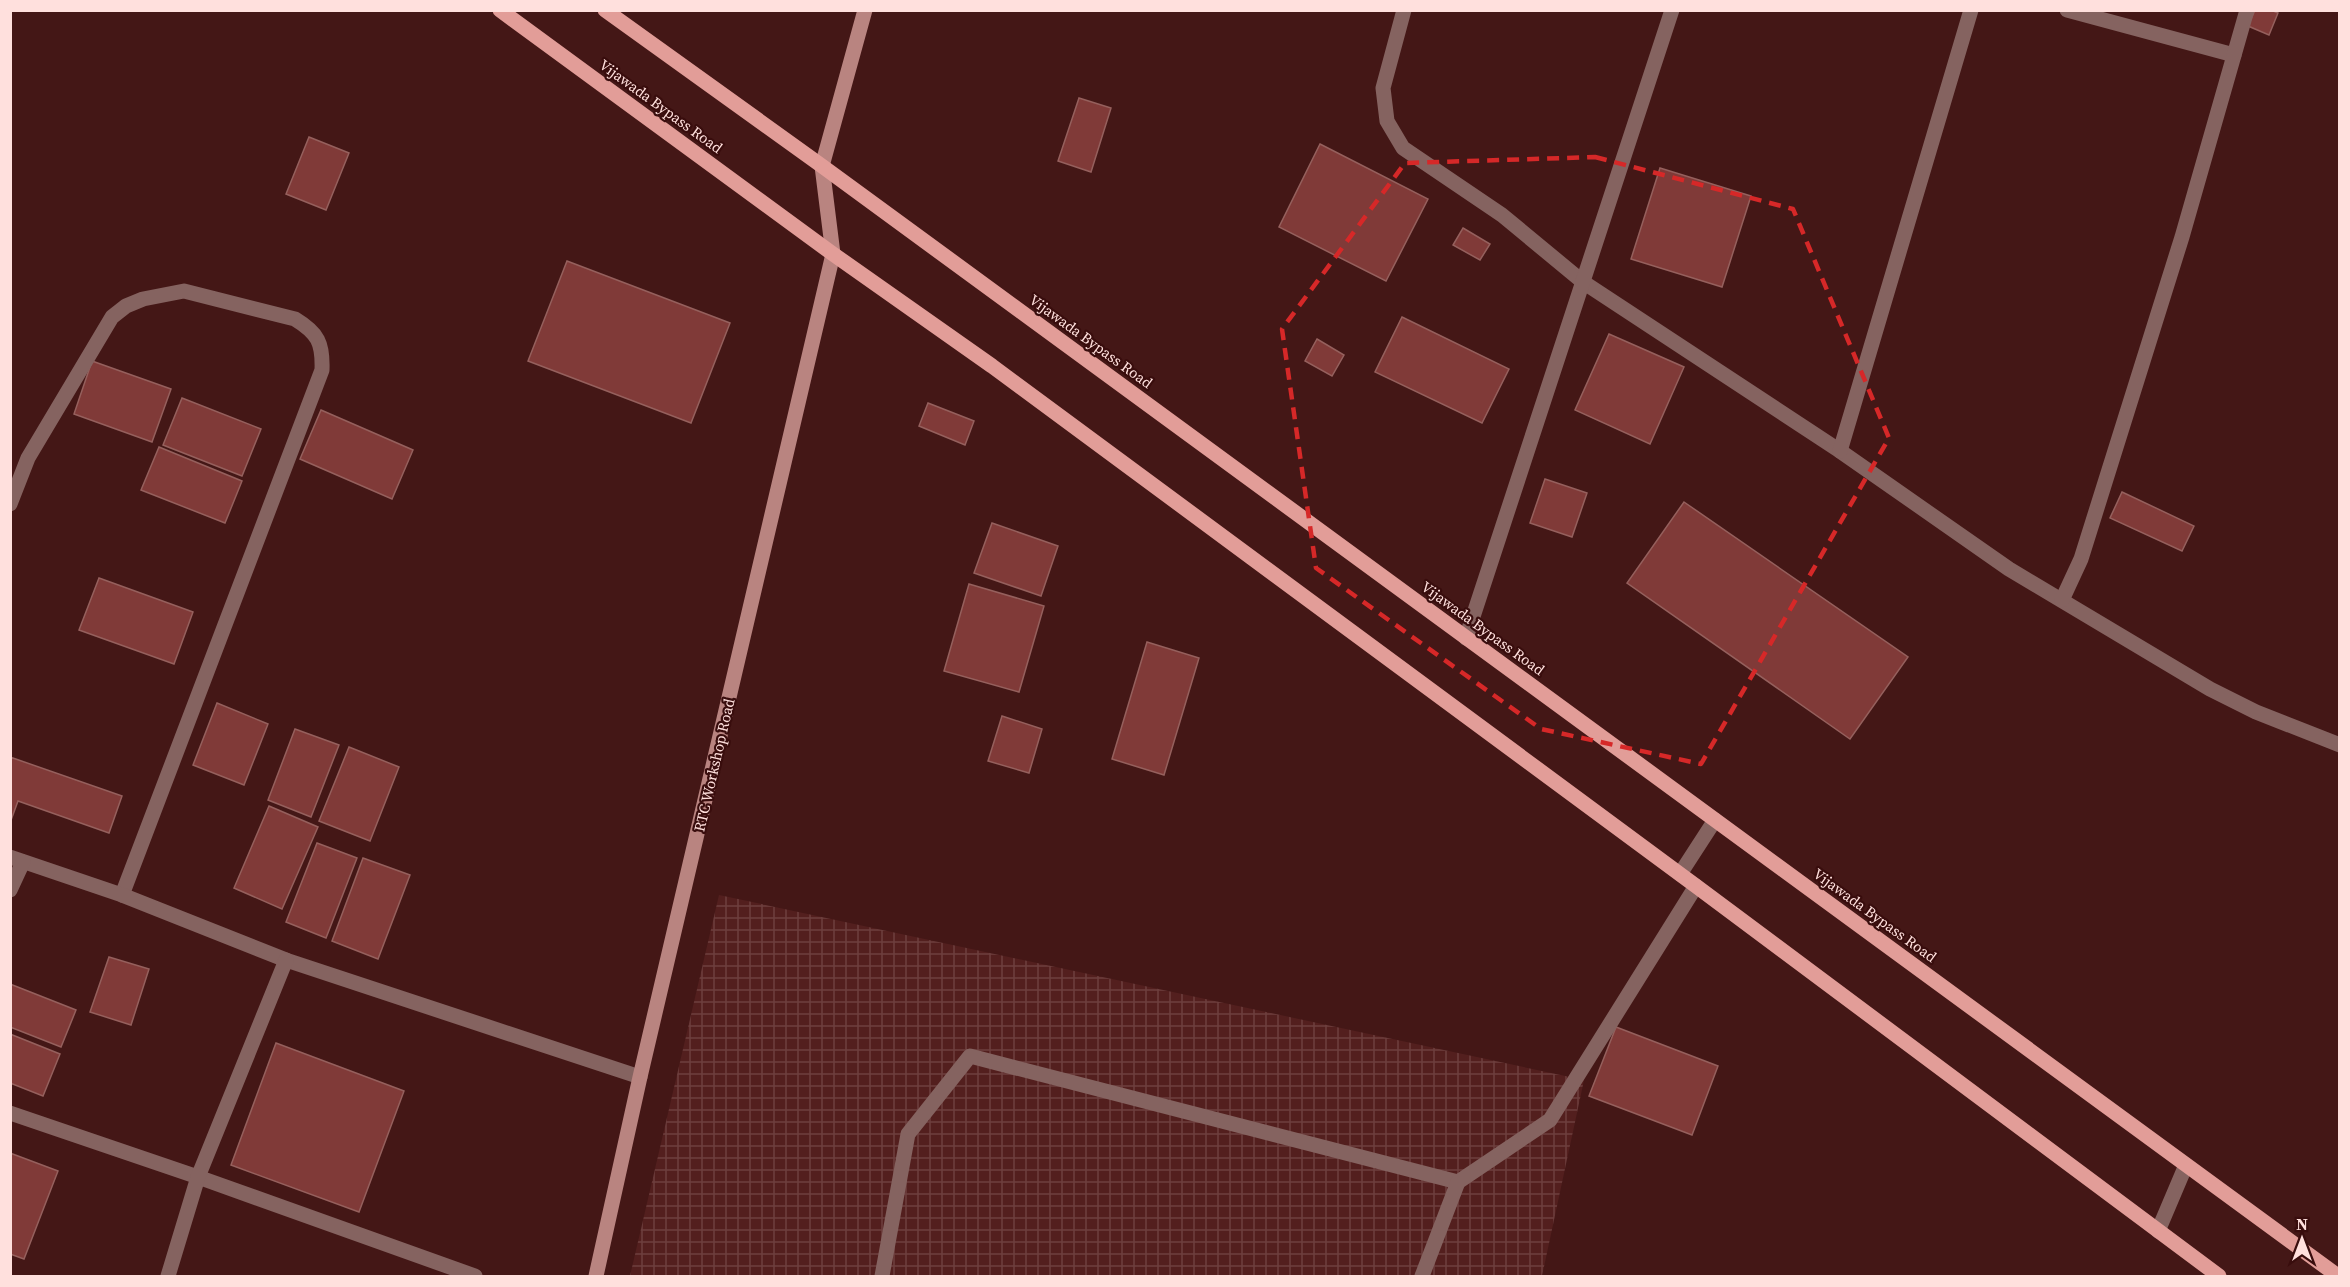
<svg xmlns="http://www.w3.org/2000/svg" width="2350" height="1287" viewBox="0 0 2350 1287" font-family="'Source Serif 4',serif">
<defs>
<pattern id="industrial-grid" width="8" height="8" patternUnits="userSpaceOnUse" patternTransform="scale(1.5)"><rect width="8" height="8" fill="#531f1e"/><path d="M0 4h8M4 0v8" fill="none" stroke="#6d3f3e"/></pattern>
</defs>
<rect width="100%" height="100%" fill="#441716"/>
<polygon fill="url(#industrial-grid)" points="719,895 1584,1080 1542,1276 630,1276"/>
<g fill="#803a38" stroke="#95605d" stroke-width="1.5">
<polygon points="2255,10 2271,10 2278,13 2269,35 2248,26"/>
<polygon points="1079,98 1111,108 1091,172 1058,161"/>
<polygon points="309,137 349,153 326,210 286,194"/>
<polygon points="1320,144 1428,199 1386,281 1279,227"/>
<polygon points="1660,168 1751,196 1722,287 1631,259"/>
<polygon points="1463,228 1490,244 1480,260 1453,245"/>
<polygon points="567,261 730,323 691,423 528,361"/>
<polygon points="1402,317 1509,369 1482,423 1375,372"/>
<polygon points="1609,334 1684,367 1650,444 1575,410"/>
<polygon points="1317,339 1344,355 1332,376 1305,361"/>
<polygon points="92,361 171,389 152,442 74,414"/>
<polygon points="182,398 261,429 242,476 163,445"/>
<polygon points="928,403 974,421 965,445 919,426"/>
<polygon points="321,410 413,450 392,499 300,459"/>
<polygon points="159,447 242,481 225,523 141,490"/>
<polygon points="1545,479 1587,493 1572,537 1530,523"/>
<polygon points="2122,492 2194,526 2182,551 2110,518"/>
<polygon points="1684,502 1908,657 1850,739 1627,583"/>
<polygon points="992,523 1058,546 1041,596 974,573"/>
<polygon points="99,578 193,612 174,664 79,630"/>
<polygon points="969,584 1044,606 1019,692 944,671"/>
<polygon points="1147,642 1199,658 1164,775 1112,759"/>
<polygon points="217,703 268,724 244,785 193,765"/>
<polygon points="1002,716 1042,729 1029,773 988,761"/>
<polygon points="295,729 339,745 311,817 268,800"/>
<polygon points="349,747 399,767 370,841 319,821"/>
<polygon points="10,757 122,796 109,833 18,801 10,823"/>
<polygon points="269,806 318,827 282,909 234,888"/>
<polygon points="317,843 357,858 326,938 286,922"/>
<polygon points="363,858 410,875 378,959 332,941"/>
<polygon points="109,957 149,969 131,1025 90,1012"/>
<polygon points="10,984 76,1010 61,1047 10,1027"/>
<polygon points="1616,1027 1718,1066 1692,1135 1589,1096"/>
<polygon points="10,1034 60,1054 43,1096 10,1083"/>
<polygon points="276,1043 404,1091 359,1212 231,1165"/>
<polygon points="10,1153 58,1171 24,1259 10,1254"/>
</g>
<g fill="none" stroke-linecap="round" stroke-linejoin="round">
<g stroke="#856360" stroke-width="15">
<polyline points="1680,874 1715,820"/>
<polyline points="2158,1231 2186,1165"/>
<polyline points="882,1276 908,1134 970,1056 1458,1182"/>
<polyline points="1422,1276 1458,1182 1550,1120 1696,886"/>
</g>
<g stroke="#856360" stroke-width="15">
<polyline points="1404,10 1383,88 1387,121 1403,148 1502,215 1583,282 1840,451 2009,569 2210,689 2256,712 2340,745"/>
<polyline points="2067,10 2234,55"/>
<polyline points="1840,451 1971,10"/>
<path d="M10,504L28,458L112,317L126,306L143,299L184,291L295,319C318,333 323,343 322,370L122,895"/>
<polyline points="2062,600 2081,559 2182,237 2247,10"/>
<polyline points="1466,638 1672,10"/>
<polyline points="10,857 122,895 286,960 640,1077"/>
<polyline points="10,890 23,862"/>
<polyline points="10,1113 198,1177 475,1276"/>
<polyline points="168,1276 198,1177 286,960"/>
</g>
<polyline stroke="#b98480" stroke-width="15" points="596,1276 640,1077 833,254 822,166 865,10"/>
<g stroke="#e29d98" stroke-width="15">
<polyline points="500,10 833,254 992,366 1696,886 2219,1276"/>
<polyline points="605,10 822,166 2338,1276"/>
</g>
</g>
<path fill="none" stroke="#d62828" stroke-width="4.5" stroke-dasharray="12 8" stroke-linejoin="round" d="M1595,157L1793,209L1889,438L1701,764L1541,729L1316,568L1282,329L1405,163Z"/>
<g text-anchor="middle" dominant-baseline="central" stroke-width="4.5" stroke-linejoin="round" paint-order="stroke">
<g font-size="15" fill="#ffe0dd" stroke="#390d0d">
<text transform="translate(661 106) rotate(36)">Vijawada Bypass Road</text>
<text transform="translate(1091 341) rotate(36)">Vijawada Bypass Road</text>
<text transform="translate(1483 628) rotate(36)">Vijawada Bypass Road</text>
<text transform="translate(714 765) rotate(-77)">RTC Workshop Road</text>
<text transform="translate(1875 915) rotate(36)">Vijawada Bypass Road</text>
</g>
</g>
<rect width="2350" height="1287" fill="none" stroke="#ffe0dd" stroke-width="24"/>
<g transform="translate(2302 1239)" stroke="#390d0d" stroke-width="4.5" paint-order="stroke">
<path d="M0-4.5L10 22L0 15L-10 22Z" fill="#ffe0dd"/>
<text y="-9" font-size="16" font-weight="bold" text-anchor="middle" fill="#ffe0dd">N</text>
</g>
</svg>
